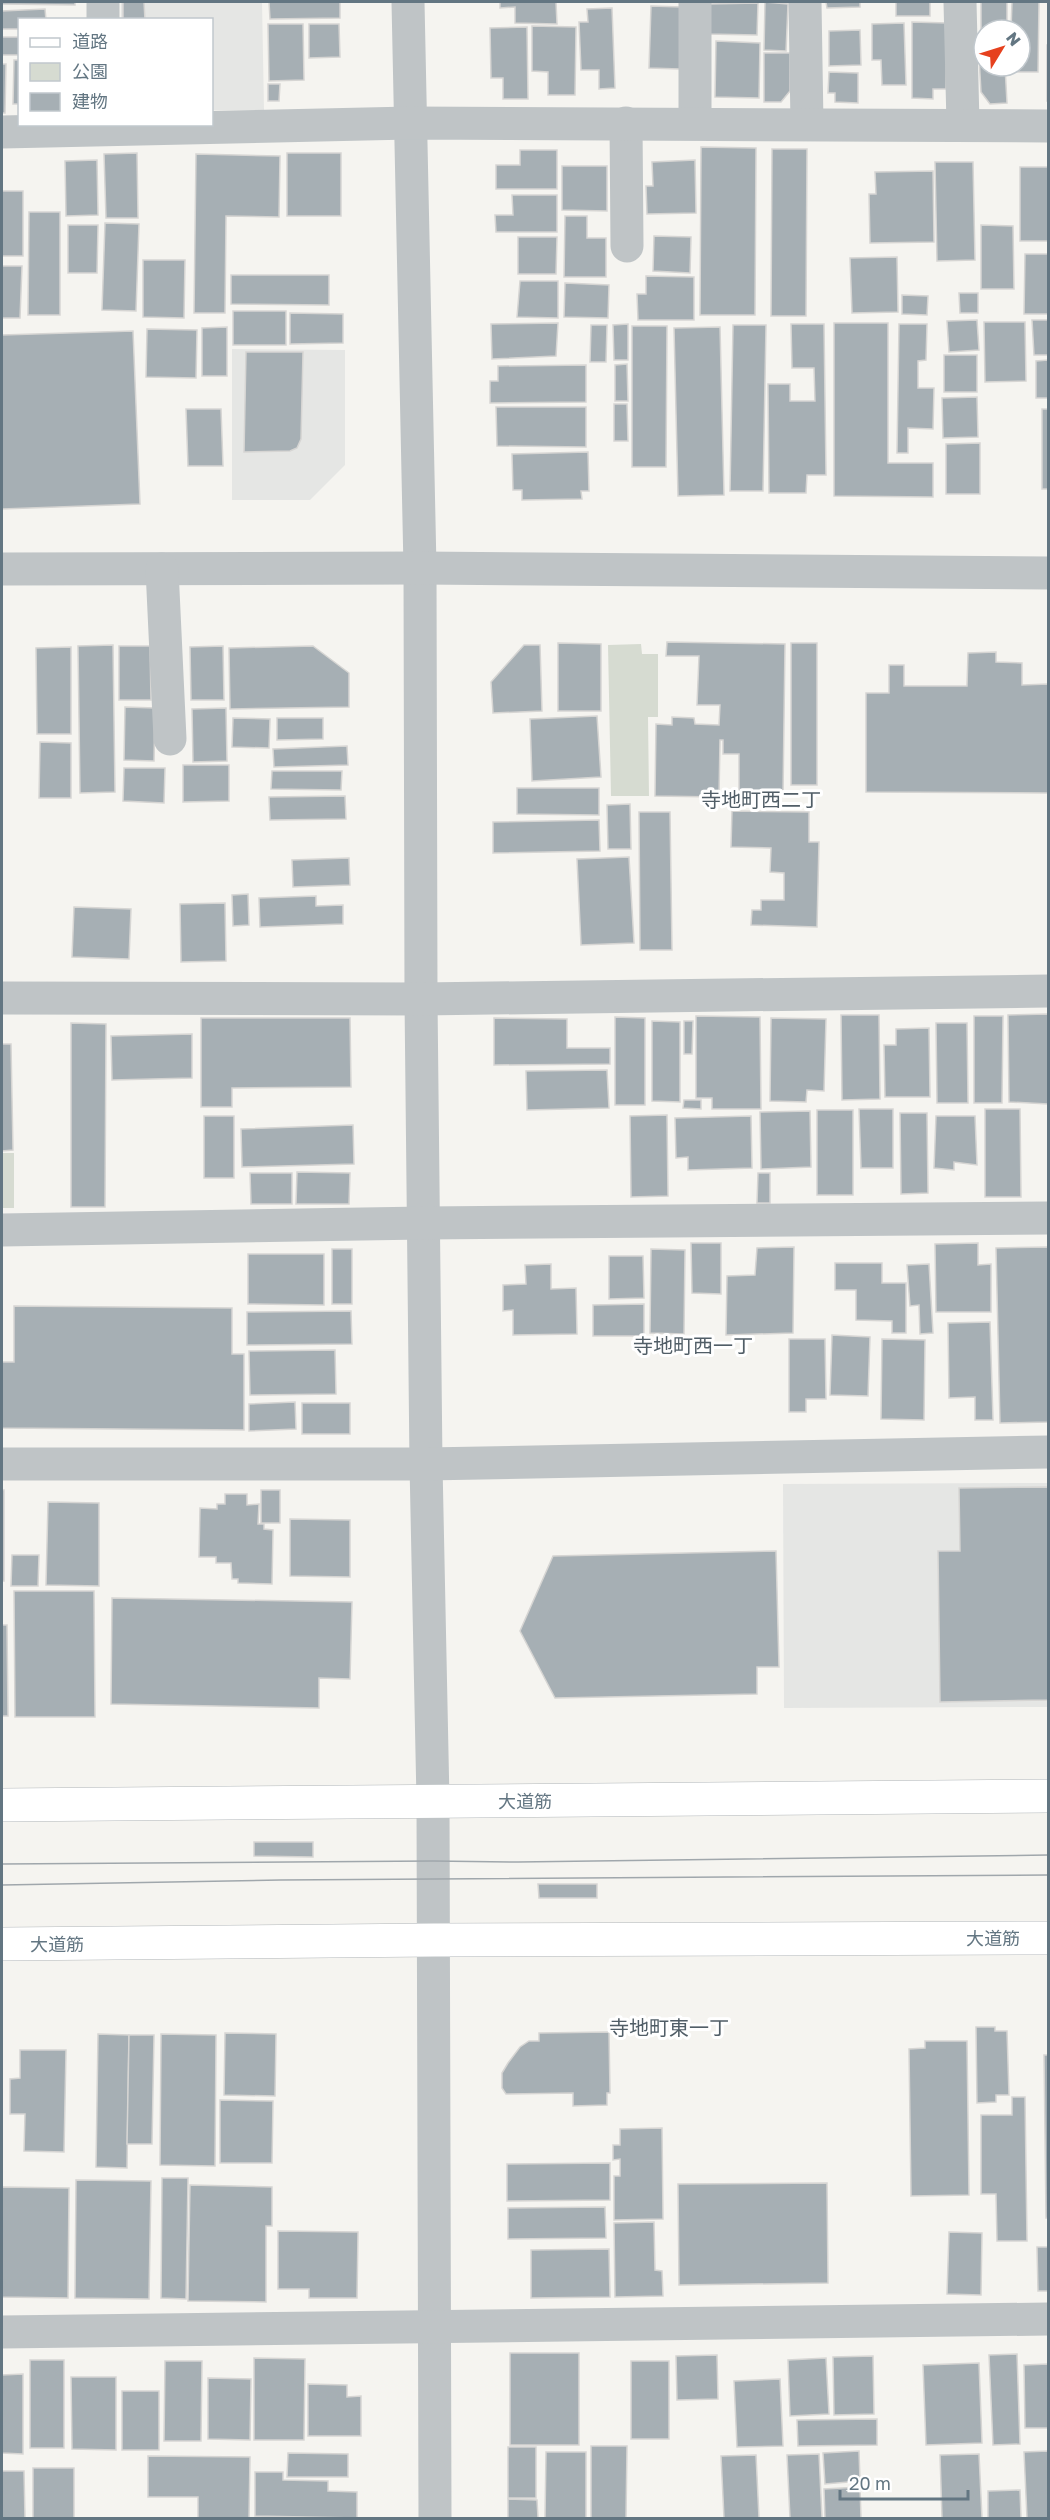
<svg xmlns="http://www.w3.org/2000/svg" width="1050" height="2520" viewBox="0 0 1050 2520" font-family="'Golos Text','Noto Sans JP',sans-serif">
<rect width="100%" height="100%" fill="#f5f4f0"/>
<g fill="#e5e6e4">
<polygon points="121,2 262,2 264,110 212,110 212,20 121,19"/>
<polygon points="232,349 345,350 345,465 310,500 232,500"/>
<polygon points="1048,1483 1048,1707 784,1708 783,1484"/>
</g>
<g fill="#d6dbd1">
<polygon points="641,644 642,654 658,654 658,717 648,717 649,796 611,796 608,645"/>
<rect x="2" y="1153" width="12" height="55"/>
</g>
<g fill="#a6afb4" stroke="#d6d5d3" stroke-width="1.5">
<polygon points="2,2 75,2 75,5 2,4"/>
<polygon points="123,2 144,2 145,20 123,20"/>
<polygon points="269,2 340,2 340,18 270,19"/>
<polygon points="500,2 556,2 557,24 515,23 515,7 500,8"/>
<polygon points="765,2 788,4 786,51 764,50"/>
<polygon points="826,2 860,2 860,7 827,8"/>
<rect x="896" y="2" width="34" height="14"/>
<polygon points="981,2 1007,2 1007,30 984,30 984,34 981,34"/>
<polygon points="1012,2 1039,2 1038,72 1011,72 1011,66 1020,66 1020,30 1011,30"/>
<polygon points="758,3 757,35 707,34 707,4"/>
<polygon points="651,6 682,7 680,69 649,68"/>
<polygon points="612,8 615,88 599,89 599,70 581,70 579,22 588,22 587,9"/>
<polygon points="45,9 46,20 20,20 20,29 2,29 2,11"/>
<polygon points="912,22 947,23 946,89 933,89 933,99 912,98"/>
<polygon points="904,23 906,85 882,85 881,60 872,60 872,24"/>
<polygon points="268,24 303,24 304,80 269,81"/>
<polygon points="309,24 339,24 340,57 309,58"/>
<polygon points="532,26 576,27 575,95 548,95 548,72 532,71"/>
<polygon points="527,27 528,99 503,99 503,78 491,78 490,28"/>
<polygon points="860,30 861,65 829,66 829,31"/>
<rect x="2" y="37" width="18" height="18"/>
<polygon points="978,39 984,39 984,66 1005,66 1007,103 990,104 981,92"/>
<polygon points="716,41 760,43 759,98 715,97"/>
<rect x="1047" y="45" width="1" height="56"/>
<polygon points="764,53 790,53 790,91 781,102 764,102"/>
<polygon points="14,60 20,60 20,104 13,104"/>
<polygon points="2,64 6,64 5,113 2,113"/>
<polygon points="829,72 858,73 858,103 835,102 835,93 828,93"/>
<polygon points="268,84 280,84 279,101 268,101"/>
<polygon points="701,147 756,148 755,315 700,315"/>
<polygon points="772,149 807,149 806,316 771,316"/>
<polygon points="520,150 557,150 557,189 496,189 496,165 520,165"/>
<polygon points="137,153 138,218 106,218 104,154"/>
<rect x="287" y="153" width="54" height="63"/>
<polygon points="196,154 280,156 279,217 226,216 225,313 194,313"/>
<polygon points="97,160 98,215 66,216 65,161"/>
<polygon points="695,160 696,213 647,214 646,186 653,186 652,162"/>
<polygon points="935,162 973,162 975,260 937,261"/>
<polygon points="562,166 607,166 607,211 562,210"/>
<rect x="1020" y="167" width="28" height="74"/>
<polygon points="933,171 934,242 870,243 869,194 876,194 875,172"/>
<rect x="2" y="191" width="21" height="65"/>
<polygon points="512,195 557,195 557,232 496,232 495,215 513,215"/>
<polygon points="29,212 60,212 60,315 28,315"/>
<polygon points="565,216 587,216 587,238 606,238 606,277 564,277"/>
<polygon points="105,223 139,224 136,311 102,310"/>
<polygon points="68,225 98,225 97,273 68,273"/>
<polygon points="981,225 1013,226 1014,289 981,289"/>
<polygon points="654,236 691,237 690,273 653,271"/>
<polygon points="518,237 557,237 556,274 518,274"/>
<polygon points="1025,254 1048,254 1048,314 1024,314"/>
<polygon points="897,257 898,312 852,313 850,258"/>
<polygon points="143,260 185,260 184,318 143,317"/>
<polygon points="2,266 22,266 20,318 2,318"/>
<polygon points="231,275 329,275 329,305 231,304"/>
<polygon points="646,276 694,277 694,320 638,320 637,294 646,294"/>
<polygon points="520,281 558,281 558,318 517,317"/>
<polygon points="565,283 609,285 608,318 564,317"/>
<polygon points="959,293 978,293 978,313 960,313"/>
<polygon points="902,295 928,296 927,315 902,314"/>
<rect x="233" y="311" width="53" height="34"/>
<polygon points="290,313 343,314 343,343 290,344"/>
<polygon points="977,320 979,350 949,352 947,321"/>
<polygon points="1032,320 1048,320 1048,355 1034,355"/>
<polygon points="984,322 1025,322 1026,381 985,382"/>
<polygon points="558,323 556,356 492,359 491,324"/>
<polygon points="834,323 888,323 888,463 933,463 933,497 834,496"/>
<polygon points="628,324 628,360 614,360 613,325"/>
<polygon points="791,324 824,324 826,475 807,475 806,493 769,493 768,384 790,384 790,401 815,401 814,368 792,368"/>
<polygon points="899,324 927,324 926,360 918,361 918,388 934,388 933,429 908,428 908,453 897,453"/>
<polygon points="591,325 607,325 606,362 590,362"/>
<polygon points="733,325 766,325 763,491 730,491"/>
<polygon points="632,326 667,326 666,467 632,467"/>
<polygon points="227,327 227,376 202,376 202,328"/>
<polygon points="720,327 724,495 678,496 674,328"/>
<polygon points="147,329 197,330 196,378 146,377"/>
<polygon points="133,331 140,504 2,509 2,335"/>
<polygon points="246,352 303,352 301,439 297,448 290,451 244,452"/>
<rect x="944" y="355" width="33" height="37"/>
<polygon points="1048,360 1048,398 1036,398 1036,361"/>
<polygon points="627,364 628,401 615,401 615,365"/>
<polygon points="586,365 586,402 490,403 490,381 498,381 498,366"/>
<polygon points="977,397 978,437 943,438 942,398"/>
<polygon points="614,404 627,404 628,441 614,441"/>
<polygon points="496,407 586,407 586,447 497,446"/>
<polygon points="186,409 221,409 223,466 188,466"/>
<rect x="1042" y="409" width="6" height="80"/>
<polygon points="980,443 980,494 946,494 946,444"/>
<polygon points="588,452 589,491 581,491 582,499 522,500 522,490 513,490 512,454"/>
<polygon points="667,642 785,644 783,796 739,794 739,754 723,754 723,740 720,740 719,797 655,796 656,724 672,725 672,717 694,718 695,724 719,725 720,705 697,705 699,656 666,656"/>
<polygon points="558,643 601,644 601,711 558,711"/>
<rect x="791" y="643" width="26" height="142"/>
<polygon points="113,645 115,792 80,793 78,646"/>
<polygon points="524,645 540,645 542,711 493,713 491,682"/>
<polygon points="119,646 150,646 151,700 119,700"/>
<polygon points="223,646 224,700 191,700 190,647"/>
<polygon points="313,646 349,673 349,707 230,709 229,648"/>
<polygon points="71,647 71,734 37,734 36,648"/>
<polygon points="996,652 996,662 1022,663 1022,685 1048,684 1048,793 866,792 866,693 889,693 889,665 904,665 904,686 967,686 968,653"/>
<polygon points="125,707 155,708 154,761 124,760"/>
<polygon points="226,708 227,761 193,762 192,709"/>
<polygon points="597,716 601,777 532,781 530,719"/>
<polygon points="233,718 270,719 269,748 232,747"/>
<polygon points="277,718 323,718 323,739 277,740"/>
<polygon points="40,742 71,743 71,798 39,798"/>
<polygon points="347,746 348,765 274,767 273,749"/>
<polygon points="183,765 229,765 229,801 183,802"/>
<polygon points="124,768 165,768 164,803 123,801"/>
<polygon points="272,771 342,771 341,790 271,789"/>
<polygon points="517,788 599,788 599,815 517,814"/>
<polygon points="345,796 346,819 270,820 269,797"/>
<polygon points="630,804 631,849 608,849 607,805"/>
<polygon points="732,811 809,812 809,842 819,842 817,927 751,925 752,910 761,910 761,900 784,900 784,873 770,872 771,848 731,847"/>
<polygon points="639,812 670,812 672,950 640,950"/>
<polygon points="599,820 600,851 493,853 493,822"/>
<polygon points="629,857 634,943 581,945 577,859"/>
<polygon points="349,858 350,885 293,887 292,860"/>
<polygon points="248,894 249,925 233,926 232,895"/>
<polygon points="316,896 316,906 343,905 343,924 260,927 259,898"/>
<polygon points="225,903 226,961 181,962 180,904"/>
<polygon points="74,907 131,909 129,959 72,957"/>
<polygon points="1048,1014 1048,1104 1009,1102 1008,1015"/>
<polygon points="841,1015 879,1015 880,1099 842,1100"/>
<polygon points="696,1016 760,1017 761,1109 712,1109 712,1098 696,1098"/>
<polygon points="974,1016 1003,1016 1002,1103 974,1103"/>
<polygon points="615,1017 645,1018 645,1105 615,1105"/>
<polygon points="201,1018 350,1018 351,1087 232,1088 232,1107 201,1107"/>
<polygon points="494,1018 567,1019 567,1048 610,1048 610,1064 494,1065"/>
<polygon points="771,1018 826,1019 824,1091 807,1090 806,1102 770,1101"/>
<polygon points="652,1021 680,1022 680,1102 652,1101"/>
<polygon points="684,1021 693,1021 692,1054 684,1054"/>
<polygon points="71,1023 106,1024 105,1207 71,1207"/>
<polygon points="936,1023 967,1023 968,1103 937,1103"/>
<polygon points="929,1028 930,1097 885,1097 884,1045 896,1045 896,1029"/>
<polygon points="192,1034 192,1078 112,1080 111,1036"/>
<polygon points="2,1044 11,1044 13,1150 2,1151"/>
<polygon points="607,1070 609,1108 527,1110 526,1071"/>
<polygon points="684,1100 701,1100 701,1109 683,1108"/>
<polygon points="859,1109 893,1109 893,1168 861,1168"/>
<polygon points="985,1109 1020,1109 1021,1197 985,1197"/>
<rect x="817" y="1110" width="36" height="85"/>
<polygon points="810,1111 811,1167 761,1169 760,1112"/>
<polygon points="900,1113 927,1113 928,1193 901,1194"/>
<polygon points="667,1115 668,1196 631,1197 630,1116"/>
<rect x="204" y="1116" width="30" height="62"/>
<polygon points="751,1116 752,1168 688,1170 688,1157 676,1158 675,1118"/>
<polygon points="936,1116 975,1116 977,1165 954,1162 954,1170 934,1168"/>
<polygon points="353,1125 354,1164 242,1167 241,1129"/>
<polygon points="297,1172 350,1173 349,1204 296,1204"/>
<polygon points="250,1173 292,1173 292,1204 251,1204"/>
<polygon points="758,1173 770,1173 770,1203 757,1203"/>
<polygon points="691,1243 721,1243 721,1294 692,1293"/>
<polygon points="978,1243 978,1265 991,1264 991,1312 936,1312 935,1244"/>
<polygon points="794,1247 793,1333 726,1335 727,1276 755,1275 757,1248"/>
<polygon points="1048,1247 1048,1422 1000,1423 996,1248"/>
<rect x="332" y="1249" width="20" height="55"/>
<polygon points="651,1249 685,1250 684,1334 650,1333"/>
<polygon points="248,1254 324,1254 324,1305 248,1304"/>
<polygon points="609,1256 643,1256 644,1298 609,1299"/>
<polygon points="835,1263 882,1263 882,1283 906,1283 906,1333 892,1333 892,1321 856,1320 856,1290 835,1290"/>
<polygon points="551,1264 551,1289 576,1288 577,1334 513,1335 513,1310 503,1311 503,1285 526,1284 525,1265"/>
<polygon points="929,1264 933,1333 920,1334 919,1305 910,1306 907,1265"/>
<polygon points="644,1304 644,1336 593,1336 593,1305"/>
<polygon points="14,1306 232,1308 232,1354 244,1354 244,1430 2,1428 2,1362 14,1362"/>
<polygon points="351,1311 352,1344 247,1345 247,1312"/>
<polygon points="990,1322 993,1420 975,1420 975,1397 949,1398 948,1323"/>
<polygon points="832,1335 870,1337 868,1396 830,1395"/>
<polygon points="789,1339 825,1339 826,1399 806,1399 806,1412 789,1412"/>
<polygon points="882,1339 925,1340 924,1420 881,1419"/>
<polygon points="335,1350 336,1394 250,1395 249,1351"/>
<polygon points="295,1402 296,1429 249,1431 249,1404"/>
<rect x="302" y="1403" width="48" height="31"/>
<polygon points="1048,1487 1048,1700 940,1702 938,1551 960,1551 959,1488"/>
<rect x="2" y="1490" width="2" height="91"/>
<rect x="261" y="1490" width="19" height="33"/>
<polygon points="225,1494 247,1494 247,1505 259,1504 258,1524 264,1524 264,1529 273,1530 272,1584 238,1583 238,1579 232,1579 231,1563 216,1563 216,1557 199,1557 200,1508 217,1509 217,1504 225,1504"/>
<polygon points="48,1502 99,1503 99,1586 46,1585"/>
<polygon points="290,1519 350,1520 350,1577 290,1576"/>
<polygon points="776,1551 779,1667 757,1667 757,1694 555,1698 520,1631 553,1556"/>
<polygon points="12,1555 39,1555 38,1586 11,1586"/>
<polygon points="14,1591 94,1591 95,1717 15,1717"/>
<polygon points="112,1598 352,1602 350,1679 319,1678 319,1708 111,1704"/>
<polygon points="2,1625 7,1625 8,1716 2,1716"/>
<polygon points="254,1842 313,1842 313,1857 254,1856"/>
<polygon points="538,1884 597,1884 597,1898 539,1898"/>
<polygon points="976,2027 995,2027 995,2031 1007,2031 1009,2095 996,2095 996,2102 977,2103"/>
<polygon points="609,2032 610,2093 607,2093 607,2105 573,2106 573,2093 506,2094 502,2088 502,2073 508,2063 520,2047 529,2041 539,2041 539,2033"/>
<polygon points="225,2033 276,2034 275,2096 224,2095"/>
<polygon points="98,2034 129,2035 127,2168 96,2167"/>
<polygon points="161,2034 216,2035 215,2166 160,2165"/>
<polygon points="129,2035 154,2035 152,2144 127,2144"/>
<polygon points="925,2041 967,2041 969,2195 911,2196 909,2049 925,2048"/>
<polygon points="20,2050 66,2050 64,2152 24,2151 25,2114 10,2114 10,2079 20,2078"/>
<polygon points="1044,2055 1048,2055 1048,2218 1046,2218"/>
<polygon points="1012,2097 1025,2097 1027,2241 997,2241 996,2194 981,2194 981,2115 1012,2115"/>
<polygon points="220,2100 273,2101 272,2163 220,2163"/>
<polygon points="662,2128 663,2219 614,2220 614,2176 620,2176 620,2159 613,2160 613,2145 620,2145 620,2129"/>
<polygon points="610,2163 610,2200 507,2201 507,2164"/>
<polygon points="162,2178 188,2178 186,2299 161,2298"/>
<polygon points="76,2180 151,2181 149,2299 75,2298"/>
<polygon points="827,2183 828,2283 679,2285 678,2184"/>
<polygon points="190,2185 272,2187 272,2226 266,2226 266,2302 188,2301"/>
<polygon points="2,2187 69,2188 68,2298 2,2297"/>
<polygon points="605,2207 606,2238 508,2239 508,2208"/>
<polygon points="654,2222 655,2270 662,2271 663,2296 615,2297 614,2223"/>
<polygon points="278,2231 358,2232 357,2298 309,2298 309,2289 278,2289"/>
<polygon points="949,2232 982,2233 981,2295 947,2294"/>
<polygon points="1037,2247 1048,2247 1048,2291 1038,2291"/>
<polygon points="609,2249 610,2297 531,2298 531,2250"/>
<rect x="510" y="2353" width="69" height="92"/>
<polygon points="1017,2354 1020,2444 993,2445 989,2355"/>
<polygon points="717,2355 718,2399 677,2400 676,2356"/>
<polygon points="873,2356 874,2414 834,2415 833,2357"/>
<polygon points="254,2358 305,2359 304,2440 254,2440"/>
<polygon points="826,2358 829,2414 790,2416 788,2360"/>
<rect x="30" y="2360" width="34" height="88"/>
<polygon points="165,2361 202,2361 201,2441 164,2441"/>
<rect x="631" y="2361" width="38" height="78"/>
<polygon points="979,2363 982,2443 926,2445 923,2365"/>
<polygon points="1048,2364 1048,2428 1025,2428 1024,2365"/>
<polygon points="23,2374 23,2454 2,2453 2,2375"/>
<polygon points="71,2377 116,2377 116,2450 72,2449"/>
<polygon points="208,2378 251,2379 250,2440 208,2439"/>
<polygon points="780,2379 783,2446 737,2447 734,2381"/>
<polygon points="308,2384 347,2385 347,2397 361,2396 361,2436 308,2436"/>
<rect x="122" y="2391" width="37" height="59"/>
<polygon points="877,2419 877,2445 798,2446 797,2420"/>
<polygon points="591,2446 627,2446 626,2518 591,2518"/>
<rect x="508" y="2447" width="28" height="51"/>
<polygon points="859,2451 860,2481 825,2484 823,2453"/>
<polygon points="1048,2451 1048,2518 1027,2518 1024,2452"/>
<polygon points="546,2452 586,2452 586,2518 545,2518"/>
<polygon points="288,2453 348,2454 348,2477 287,2477"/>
<polygon points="819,2454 822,2518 790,2518 787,2455"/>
<polygon points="979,2454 982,2518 942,2518 940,2455"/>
<polygon points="756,2455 759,2518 724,2518 721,2456"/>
<polygon points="148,2456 250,2457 249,2518 198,2518 198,2497 148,2497"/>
<rect x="33" y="2468" width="41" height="50"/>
<polygon points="2,2471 24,2471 25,2518 2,2518"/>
<polygon points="255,2472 283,2472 283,2480 328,2481 328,2491 357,2492 357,2518 255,2516"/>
<polygon points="860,2487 861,2518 825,2518 824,2489"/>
<polygon points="1020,2490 1021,2518 988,2518 988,2491"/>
<polygon points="508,2499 537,2500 538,2518 508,2518"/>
</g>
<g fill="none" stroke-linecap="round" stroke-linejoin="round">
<defs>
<g id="major">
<polyline points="2,1805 1048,1796"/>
<polyline points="2,1944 434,1940 1048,1938"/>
</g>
</defs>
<use href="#major" stroke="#b2b7ba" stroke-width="34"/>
<g stroke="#bfc4c6" stroke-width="33">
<polyline points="103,2 103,20"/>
<polyline points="408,2 420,568 421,999 426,1464 433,1801 435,2518"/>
<polyline points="695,2 695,123"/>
<polyline points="805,2 807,124"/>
<polyline points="960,2 963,124"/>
<polyline points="626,123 627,246"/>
<polyline points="2,132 410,123 1048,126"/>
<polyline points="2,569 420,568 1048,573"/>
<polyline points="162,569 170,739"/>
<polyline points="2,998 421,999 1048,991"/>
<polyline points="2,1230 424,1223 1048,1218"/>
<polyline points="2,1464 426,1464 1048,1452"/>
<polyline points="2,2332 1048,2319"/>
</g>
<use href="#major" stroke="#fff" stroke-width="33"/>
<g stroke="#a0a7ac" stroke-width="1.5">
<polyline points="2,1864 433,1861 518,1862 1048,1855"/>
<polyline points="2,1885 280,1880 1048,1875"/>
</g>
</g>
<g text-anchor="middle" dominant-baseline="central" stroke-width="6" stroke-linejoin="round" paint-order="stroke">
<g font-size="18" fill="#637682" stroke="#fff">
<text x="525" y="1801">大道筋</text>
<text x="993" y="1938">大道筋</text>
<text x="57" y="1944">大道筋</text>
</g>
<g font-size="20" fill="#515e67" stroke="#fff">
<text x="761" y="799">寺地町西二丁</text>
<text x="693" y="1345">寺地町西一丁</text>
<text x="669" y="2027">寺地町東一丁</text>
</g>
</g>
<rect width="1050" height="2520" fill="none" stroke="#637682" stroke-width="6"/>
<rect x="18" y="18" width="195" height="108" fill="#ffffff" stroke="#c1c8cd" stroke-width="1.5"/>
<rect x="30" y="38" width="30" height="9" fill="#ffffff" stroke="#c1c8cd" stroke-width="1.5"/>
<text x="72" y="48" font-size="18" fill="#637682">道路</text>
<rect x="30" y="63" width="30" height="18" fill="#d6dbd1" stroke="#c1c8cd" stroke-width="1.5"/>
<text x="72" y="78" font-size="18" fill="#637682">公園</text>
<rect x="30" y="93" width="30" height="18" fill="#a6afb4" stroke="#c1c8cd" stroke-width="1.5"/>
<text x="72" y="108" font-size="18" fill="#637682">建物</text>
<g transform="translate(1002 48) rotate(52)"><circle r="28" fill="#ffffff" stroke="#c1c8cd" stroke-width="1.5"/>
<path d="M0-4.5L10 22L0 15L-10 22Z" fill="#e6411e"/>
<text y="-9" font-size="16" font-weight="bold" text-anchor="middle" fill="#637682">N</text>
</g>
<path d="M840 2490v9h128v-9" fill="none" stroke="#637682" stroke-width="3"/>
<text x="849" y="2490" font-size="18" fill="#637682" stroke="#ffffff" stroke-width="4.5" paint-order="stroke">20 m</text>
</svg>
